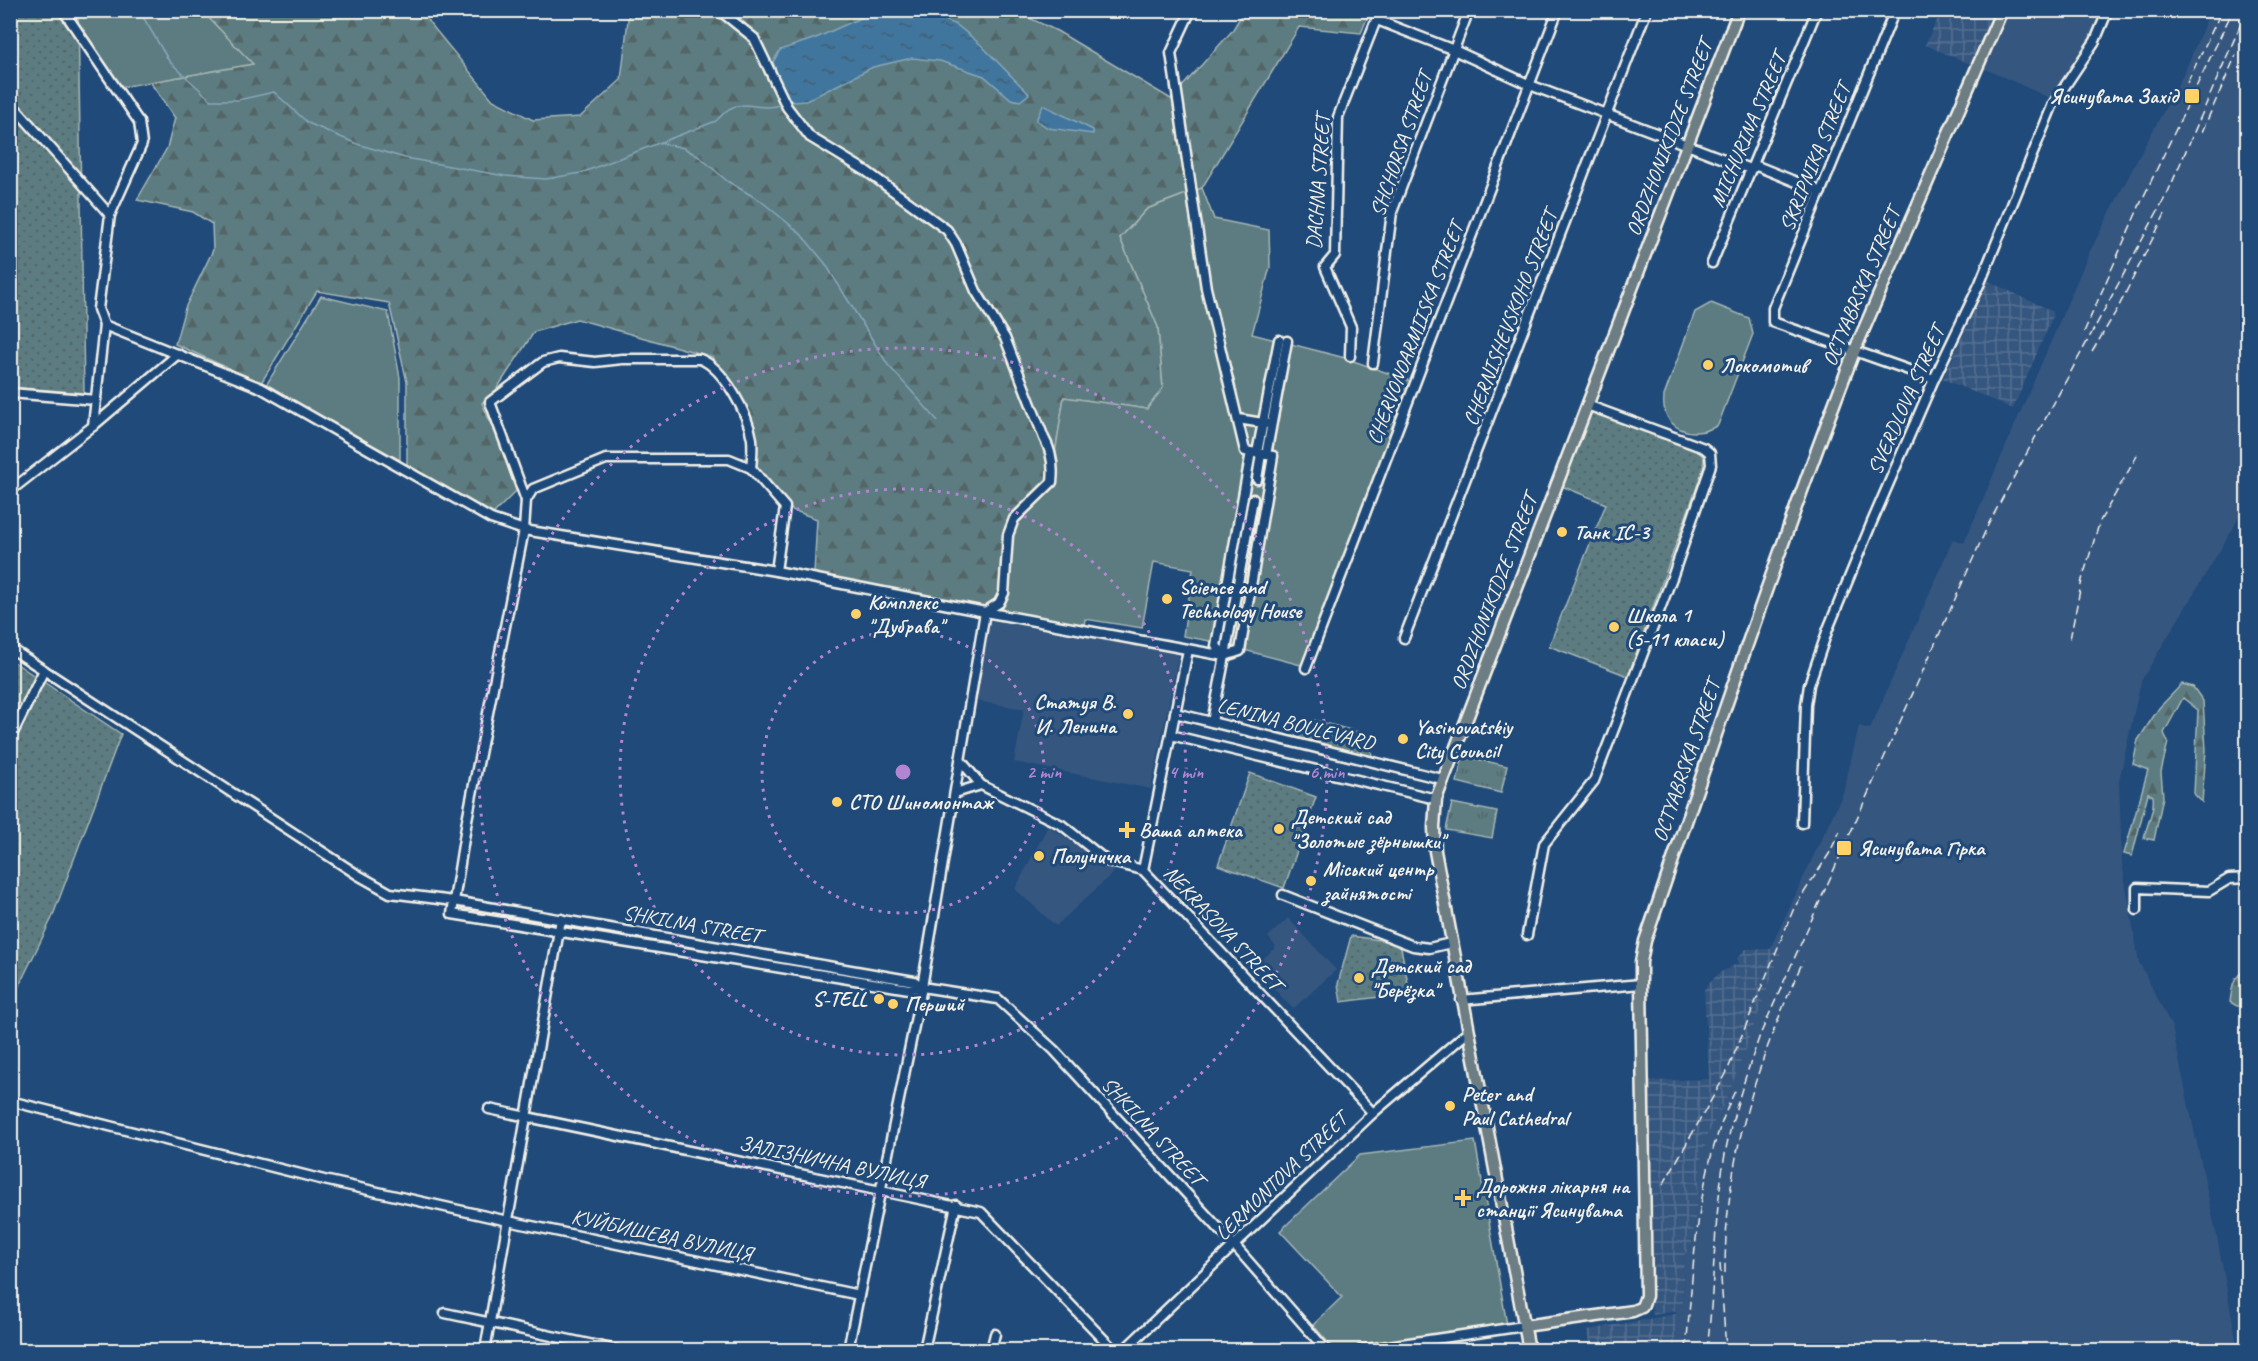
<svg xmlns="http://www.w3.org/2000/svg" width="2258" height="1361" viewBox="0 0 2258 1361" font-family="Caveat,sans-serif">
<defs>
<pattern id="industrial-grid" width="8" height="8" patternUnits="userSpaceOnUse" patternTransform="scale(1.5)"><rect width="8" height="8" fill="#36567f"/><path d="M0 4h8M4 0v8" fill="none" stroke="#546f91"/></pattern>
<pattern id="grass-tufts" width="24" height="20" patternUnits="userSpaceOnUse" patternTransform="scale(1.5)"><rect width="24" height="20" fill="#5b7c81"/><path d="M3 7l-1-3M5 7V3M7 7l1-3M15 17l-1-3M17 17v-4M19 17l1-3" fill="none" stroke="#536566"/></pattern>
<pattern id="forest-firs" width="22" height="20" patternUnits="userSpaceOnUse" patternTransform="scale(1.5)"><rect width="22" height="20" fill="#5b7c81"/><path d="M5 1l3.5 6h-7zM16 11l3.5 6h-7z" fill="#536566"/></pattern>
<pattern id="garden-dots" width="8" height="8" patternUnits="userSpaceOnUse" patternTransform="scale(1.5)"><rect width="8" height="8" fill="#5b7c81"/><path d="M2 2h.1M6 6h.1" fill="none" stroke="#536566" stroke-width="1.8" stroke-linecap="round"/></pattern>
<pattern id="water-ripples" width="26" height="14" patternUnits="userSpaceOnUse" patternTransform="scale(1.5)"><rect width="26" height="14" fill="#40759d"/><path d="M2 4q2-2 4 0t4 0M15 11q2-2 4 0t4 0" fill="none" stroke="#445e72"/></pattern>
</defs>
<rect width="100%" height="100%" fill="#1f4a7a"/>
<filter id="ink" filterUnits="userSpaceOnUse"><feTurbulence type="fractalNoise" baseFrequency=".0167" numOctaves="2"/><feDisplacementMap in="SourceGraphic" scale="12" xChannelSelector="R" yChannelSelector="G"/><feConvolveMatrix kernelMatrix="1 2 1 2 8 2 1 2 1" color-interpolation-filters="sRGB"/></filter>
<g filter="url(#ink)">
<g fill="#36567f">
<polygon points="2008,11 2103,11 2090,40 2050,98 1983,68"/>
<polygon points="2210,11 2247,11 2247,499 2234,527 2141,681 2119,781 2122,863 2139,962 2172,1027 2218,1242 2238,1350 1675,1350 1676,1311 1683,1302 1684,1255 1692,1245 1702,1155 1705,1155 1706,1138 1770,949 1843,793 1859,726 1870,729 1953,539 1964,543 2089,253 2135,164 2185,71"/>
<polygon points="990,620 1179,654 1151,789 1014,762 1024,709 976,701"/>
<polygon points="1048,826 1115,871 1056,926 1015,889"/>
<polygon points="1288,918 1336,970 1293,1009 1254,967 1276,947 1268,937"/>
</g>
<g fill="url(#industrial-grid)">
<polygon points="1941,11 1994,11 1970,64 1925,45"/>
<polygon points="1988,281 2052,311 2053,316 2013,409 1943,379"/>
<polygon points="1746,949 1770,949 1781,952 1728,1096 1706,1138 1705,1155 1702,1155 1692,1245 1684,1255 1683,1302 1676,1311 1653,1315 1651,1302 1653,1252 1649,1081 1709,1079 1704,989 1719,973 1739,963 1737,958"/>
<polygon points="1676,1314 1675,1350 1591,1350 1588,1330"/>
</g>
<g fill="url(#grass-tufts)" stroke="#a8b6b4" stroke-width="1.5">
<polygon points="1313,720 1365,734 1369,739 1372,755 1370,758 1290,739"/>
<polygon points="1463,756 1507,766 1501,793 1457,782"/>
<polygon points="1452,803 1497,812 1492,838 1446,830"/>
</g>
<g fill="url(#forest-firs)" stroke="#a8b6b4" stroke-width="1.5">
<polygon points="202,11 420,11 493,100 533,120 580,117 621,80 629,11 1021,11 1025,16 1057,31 1171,99 1232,31 1244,11 1370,11 1361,33 1299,27 1202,188 1147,209 1120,238 1158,327 1163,388 1147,409 1064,397 1055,454 1053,481 1009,546 1003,611 814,574 817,519 787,508 755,467 752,426 732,387 712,357 577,319 534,332 496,390 482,403 501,447 516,491 493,514 407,466 407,382 389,303 317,291 261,383 175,344 185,308 213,250 212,224 193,212 137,200 167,148 175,118 150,82 252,64"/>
<path d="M2182,684L2193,687L2203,701L2206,750L2202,802L2194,794L2198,710L2183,698L2164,733L2168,742L2161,772L2163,797L2154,840L2144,838C2147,824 2155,810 2153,796L2148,793L2132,856L2124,854L2148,770L2133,764L2138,740L2159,708Z"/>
<path d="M2247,969V1006H2237L2230,1002C2232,988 2233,976 2247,969Z"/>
</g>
<g fill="#5b7c81" stroke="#a8b6b4" stroke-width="1.5">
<polygon points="66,11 202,11 253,64 116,88"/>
<polygon points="1202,188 1214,219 1269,230 1270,267 1252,334 1345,358 1413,382 1305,666 1210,641 1183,636 1193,569 1154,562 1142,628 1085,619 1084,626 1003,611 1009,546 1015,525 1053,481 1055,454 1064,397 1147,409 1163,388 1158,327 1120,238 1147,209"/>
<polygon points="321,296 388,312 400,378 400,460 287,398 263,390"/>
<path d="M1711,303L1749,318L1753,334L1718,425C1693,441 1660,429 1664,396L1695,312Z"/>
<polygon points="1475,1141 1507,1325 1335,1350 1313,1325 1342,1297 1280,1231 1360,1155"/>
</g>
<g fill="url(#garden-dots)" stroke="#a8b6b4" stroke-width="1.5">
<polygon points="10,11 78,11 84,393 11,387"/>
<polygon points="1588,409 1695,449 1704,457 1703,470 1628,676 1549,646 1606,504 1559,485"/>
<polygon points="11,660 121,734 52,918 11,1002"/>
<polygon points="1250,773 1316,797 1284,888 1218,865"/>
<polygon points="1351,936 1400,943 1410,993 1341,1002 1338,984"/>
</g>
<g fill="url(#water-ripples)" stroke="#88a7bb" stroke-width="1.5">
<polygon points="886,11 926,11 958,26 980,44 1029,94 1020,101 1011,99 984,76 940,61 912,58 873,67 806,101 794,102 787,99 773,62 780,50 816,38 867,15"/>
<polygon points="1043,105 1093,130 1093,134 1048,128 1036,120"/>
</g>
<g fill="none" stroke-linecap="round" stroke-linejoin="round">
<g stroke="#88a7bb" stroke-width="1.5">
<path d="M139,10L169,61L211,100H238L274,92L308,123L357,144L405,158L505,176L546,179L581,173L716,121C720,117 725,111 731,108C745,100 763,112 783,104"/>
<polyline points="661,143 684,148 701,158 727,181 761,201 800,233 825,263 888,365 938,421"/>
</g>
<defs>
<g id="minor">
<polyline points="63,10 139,122 142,144 110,215 98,309 104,325 93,426"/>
<path d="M719,10L754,38L787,107L810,137L866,171L947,230L956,244L976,291L1005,338L1044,438C1052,452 1054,465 1052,482L1014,519L1008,535L1004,593L999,603L985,612"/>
<polyline points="1191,10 1171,53 1206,288 1245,451 1273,456 1240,651 1225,656 1216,646 1251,452"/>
<polyline points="1895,10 1773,308 1773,322 1934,379"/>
<polyline points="1377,20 1454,50 1530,85 1750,169 1757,166 1821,192"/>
<polyline points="10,102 110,215"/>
<polyline points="1712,263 1817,10"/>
<polyline points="104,325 261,388 491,519 524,530 776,571 985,612 922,987 848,1350"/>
<polyline points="1350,356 1351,327 1325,267 1335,255 1338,117 1380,10"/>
<polyline points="1373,363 1392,212 1469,10"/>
<polyline points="10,393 96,400"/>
<polyline points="1238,419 1269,424"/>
<polyline points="1257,453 1279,340"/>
<polyline points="1266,455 1287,341"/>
<polyline points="1257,479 1261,454"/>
<polyline points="10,491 93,426 178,354"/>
<path d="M526,500L490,402L543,362L559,358L595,362L622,359H700C724,368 748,414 752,439C753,449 752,459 751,468"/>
<polyline points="776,571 785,507 751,468 729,459 606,459 533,489 526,500 524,530 467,820 454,901 914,981 922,987"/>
<polyline points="985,612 1225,656 1212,722"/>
<polyline points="1404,638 1647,10"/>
<polyline points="10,648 358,875 390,893 454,901 452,914 909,989 922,987 998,999 1054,1050 1234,1245 1326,1350"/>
<polyline points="1225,656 1253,499"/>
<polyline points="1306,668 1558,10"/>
<polyline points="1175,713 1442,779"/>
<polyline points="1171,735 1436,799"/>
<polyline points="10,739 44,670"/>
<polyline points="961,761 981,785"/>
<polyline points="955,793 981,785 1062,825 1107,861 1143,870 1373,1113"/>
<polyline points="1802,823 1806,705 1809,685 1828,629 1872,522 1934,379 1980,283 2053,104 2095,41 2108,10"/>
<polyline points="1143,870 1188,650"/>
<polyline points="1283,895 1413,946 1429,948 1451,943"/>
<polyline points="2137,910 2137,888 2209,891 2229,879 2248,878"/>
<polyline points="1527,935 1544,844 1594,781 1673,575 1711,465 1710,453 1704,448 1587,405"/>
<polyline points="1461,1000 1641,984"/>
<polyline points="10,1101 324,1180 508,1221 859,1295"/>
<polyline points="489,1109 981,1212 1114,1350"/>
<polyline points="445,1313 617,1350"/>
<polyline points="485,1350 561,919"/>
<polyline points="924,1350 956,1205"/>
<polyline points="991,1350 995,1334"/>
<polyline points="1124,1350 1373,1113 1468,1032"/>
<polyline points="1361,1350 1524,1326"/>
</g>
<g id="major">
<path d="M1524,1326L1633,1311L1642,1307L1646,1296L1641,984V962L1645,941C1713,744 1779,546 1854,352L2002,10"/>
<polyline points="1529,1350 1435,851 1434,827 1436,799 1739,10"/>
</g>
</defs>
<use href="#minor" stroke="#f4f1e8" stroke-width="13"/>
<use href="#major" stroke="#f4f1e8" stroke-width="15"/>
<use href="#minor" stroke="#1f4a7a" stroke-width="8"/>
<use href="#major" stroke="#6d7d84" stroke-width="10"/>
<g stroke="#f4f1e8" stroke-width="1.5" stroke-dasharray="9 4.5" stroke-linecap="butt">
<polyline points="2187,83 2222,10"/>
<polyline points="2202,132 2236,55"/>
<polyline points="2084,332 2142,200 2233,10"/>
<polyline points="2092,352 2118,308 2165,214"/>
<polyline points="2070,639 2082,580 2100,521 2138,454"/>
<polyline points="1663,1185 1726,1074 1794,908 1829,854 1840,831"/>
<polyline points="1720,1264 1726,1350"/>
<path d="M1725,1273C1725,1157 1756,1066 1803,961"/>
<path d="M1686,1350C1694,1262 1696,1170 1736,1089"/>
<path d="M1707,1350C1715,1284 1713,1216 1726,1149C1734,1110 1747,1072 1760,1035L1989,523L2168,192L2247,10"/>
</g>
</g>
</g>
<g fill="none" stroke="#b185d1" stroke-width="3" stroke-dasharray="3 6">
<circle cx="903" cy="772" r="141"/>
<circle cx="903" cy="772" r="283"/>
<circle cx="903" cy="772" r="424"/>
</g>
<g fill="#ffd166" stroke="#1f4a7a" stroke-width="2">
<rect x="2184" y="88" width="16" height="16" rx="3"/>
<circle cx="1708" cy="365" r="6"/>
<circle cx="1562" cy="532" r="6"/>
<circle cx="1167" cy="599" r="6"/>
<circle cx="856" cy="614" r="6"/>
<circle cx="1614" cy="627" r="6"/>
<circle cx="1128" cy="714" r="6"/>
<circle cx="1403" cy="739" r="6"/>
<circle cx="837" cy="802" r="6"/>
<circle cx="1279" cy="829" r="6"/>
<path d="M1124 821h6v6h6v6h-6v6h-6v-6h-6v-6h6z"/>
<rect x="1836" y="840" width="16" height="16" rx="3"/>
<circle cx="1039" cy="856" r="6"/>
<circle cx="1311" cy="881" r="6"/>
<circle cx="1359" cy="978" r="6"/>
<circle cx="879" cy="999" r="6"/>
<circle cx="893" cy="1004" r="6"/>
<circle cx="1450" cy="1106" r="6"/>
<path d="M1460 1189h6v6h6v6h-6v6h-6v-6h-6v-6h6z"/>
</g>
<g text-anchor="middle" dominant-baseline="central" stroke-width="6" stroke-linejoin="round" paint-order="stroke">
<g font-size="21" font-weight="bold" fill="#f4f1e8" stroke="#1f4a7a" text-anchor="start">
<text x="2178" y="96" text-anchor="end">Ясинувата Захід</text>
<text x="1720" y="365">Локомотив</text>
<text x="1574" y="532">Танк ІС-3</text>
<text x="1179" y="587">Science and<tspan x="1179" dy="24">Technology House</tspan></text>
<text x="868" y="602">Комплекс<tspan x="868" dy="24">"Дубрава"</tspan></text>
<text x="1626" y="615">Школа 1<tspan x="1626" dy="24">(5-11 класи)</tspan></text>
<text x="1116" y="702" text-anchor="end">Статуя В.<tspan x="1116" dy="24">И. Ленина</tspan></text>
<text x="1415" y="727">Yasinovatskiy<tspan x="1415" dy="24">City Council</tspan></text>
<text x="849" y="802">СТО Шиномонтаж</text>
<text x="1291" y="817">Детский сад<tspan x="1291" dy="24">"Золотые зёрнышки"</tspan></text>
<text x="1139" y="830">Ваша аптека</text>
<text x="1858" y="848">Ясинувата Гірка</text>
<text x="1051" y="856">Полуничка</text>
<text x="1323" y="869">Міський центр<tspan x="1323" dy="24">зайнятості</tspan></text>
<text x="1371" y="966">Детский сад<tspan x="1371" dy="24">"Берёзка"</tspan></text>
<text x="867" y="999" text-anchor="end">S-TELL</text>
<text x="905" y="1004">Перший</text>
<text x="1462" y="1094">Peter and<tspan x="1462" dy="24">Paul Cathedral</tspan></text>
<text x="1476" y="1186">Дорожня лікарня на<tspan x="1476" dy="24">станції Ясинувата</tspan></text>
</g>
<g font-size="21" fill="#f4f1e8" stroke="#1f4a7a">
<text transform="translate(1748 130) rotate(-67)">MICHURINA STREET</text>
<text transform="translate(1669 138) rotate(-69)">ORDZHONIKIDZE STREET</text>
<text transform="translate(1401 144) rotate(-71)">SHCHORSA STREET</text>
<text transform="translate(1815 157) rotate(-68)">SKRIPNIKA STREET</text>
<text transform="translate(1318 182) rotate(-86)">DACHNA STREET</text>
<text transform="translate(1861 287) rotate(-67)">OCTYABRSKA STREET</text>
<text transform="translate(1510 318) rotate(-69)">CHERNISHEVSKOHO STREET</text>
<text transform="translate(1415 333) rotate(-69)">CHERVONOARMIISKA STREET</text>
<text transform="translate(1906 400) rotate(-66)">SVERDLOVA STREET</text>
<text transform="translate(1494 592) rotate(-69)">ORDZHONIKIDZE STREET</text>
<text transform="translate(1296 724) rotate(14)">LENINA BOULEVARD</text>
<text transform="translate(1686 761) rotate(-71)">OCTYABRSKA STREET</text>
<text transform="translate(692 924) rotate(10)">SHKILNA STREET</text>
<text transform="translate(1223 928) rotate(47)">NEKRASOVA STREET</text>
<text transform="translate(1153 1131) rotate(47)">SHKILNA STREET</text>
<text transform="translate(832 1162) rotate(12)">ЗАЛІЗНИЧНА ВУЛИЦЯ</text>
<text transform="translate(1281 1176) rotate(-44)">LERMONTOVA STREET</text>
<text transform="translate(662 1235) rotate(12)">КУЙБИШЕВА ВУЛИЦЯ</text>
</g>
</g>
<circle cx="903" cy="772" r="9" fill="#b185d1" stroke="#1f4a7a" stroke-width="3"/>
<g font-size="18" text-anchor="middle" font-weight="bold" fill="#b185d1" stroke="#1f4a7a" stroke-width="6" stroke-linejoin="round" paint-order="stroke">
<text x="1044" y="778">2 min</text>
<text x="1186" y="778">4 min</text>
<text x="1327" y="778">6 min</text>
</g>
<rect width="2258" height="1361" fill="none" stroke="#1f4a7a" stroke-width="36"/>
<rect x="18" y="18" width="2222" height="1325" fill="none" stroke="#f4f1e8" stroke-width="2" filter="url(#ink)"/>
</svg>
